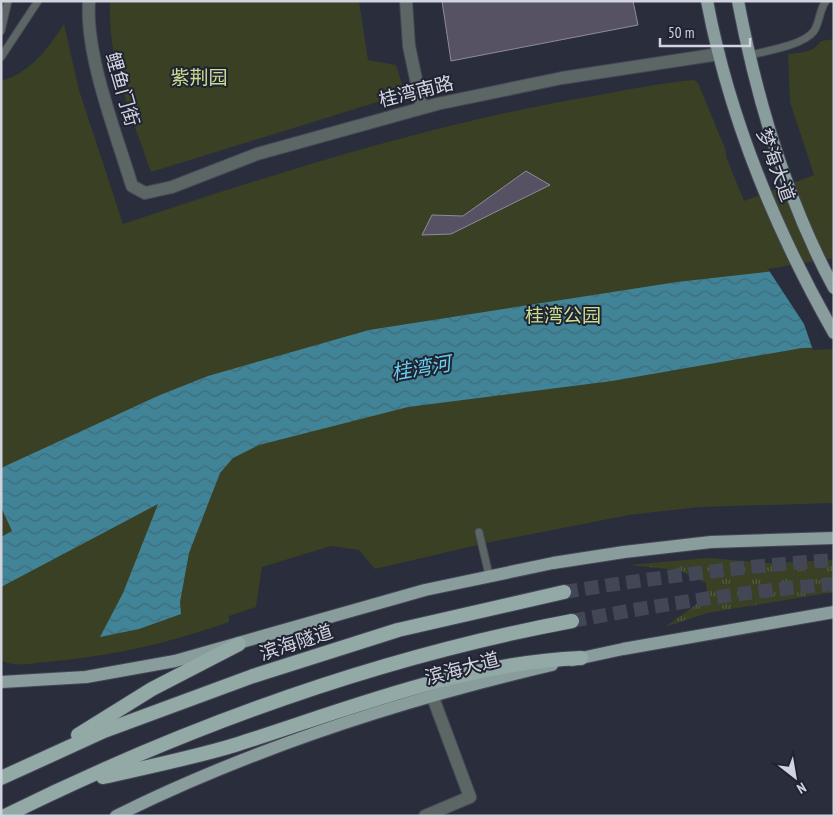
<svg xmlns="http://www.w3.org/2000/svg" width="835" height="817" viewBox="0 0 835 817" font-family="'PT Sans Narrow','Noto Sans SC',sans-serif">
<defs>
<pattern id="grass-tufts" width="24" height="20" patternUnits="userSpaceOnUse" patternTransform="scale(1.25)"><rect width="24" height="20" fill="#394023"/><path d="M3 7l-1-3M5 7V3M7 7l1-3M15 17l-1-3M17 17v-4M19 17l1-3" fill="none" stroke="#555b42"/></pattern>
<pattern id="water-waves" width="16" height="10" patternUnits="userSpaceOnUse" patternTransform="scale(1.25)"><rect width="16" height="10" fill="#418497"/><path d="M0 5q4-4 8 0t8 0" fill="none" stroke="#406c7a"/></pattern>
</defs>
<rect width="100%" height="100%" fill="#2a2d3c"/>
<polygon fill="url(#grass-tufts)" points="708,558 768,563 834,560 834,592 707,613 665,627 697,604 707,592 706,583 679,570 629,565"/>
<g fill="#394023">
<path d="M110,1H359L368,60L396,65L403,87L397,96L151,172C132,116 107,61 110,1Z"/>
<path d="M64,24L79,90L123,224C277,173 432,123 593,96C626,90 660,83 694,80L698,83L725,148L727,159L744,201L814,175L790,102L788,54C802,52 813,53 821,41L834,39V503L699,507L629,515L486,543L375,569L359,550L331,546L262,567L256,607L229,616V622C166,644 113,656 46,662C32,663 14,668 1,660V81C32,72 47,49 64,24Z"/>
</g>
<polygon fill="url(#water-waves)" points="834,261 834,347 802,348 612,381 408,407 259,445 233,458 220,473 189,553 180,602 181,614 139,629 100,637 123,593 158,504 1,587 1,537 12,531 1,507 1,468 160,395 208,376 369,330 677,282 766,272"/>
<polygon fill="#2a2d3c" points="834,258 834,349 813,350 804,324 768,269"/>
<g fill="#565263" stroke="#8f8b9e">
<polygon points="442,1 633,1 638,25 451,61"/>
<polygon points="526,171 550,185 451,234 422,235 432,215 463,216"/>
</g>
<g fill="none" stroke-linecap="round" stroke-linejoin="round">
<g stroke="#434654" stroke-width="14" stroke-dasharray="14 7" stroke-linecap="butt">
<path d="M564,592C654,578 743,566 834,560"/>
<path d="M572,621C659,605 746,591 834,584"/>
</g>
<defs>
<g id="service">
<polyline points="1,31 8,1"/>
<path d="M750,55C767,51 804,45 814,31C820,22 819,10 826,1"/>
<polyline points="1,57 38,1"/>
<polyline points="479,532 489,575"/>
</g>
<g id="minor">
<polyline points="406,1 409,46 422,108"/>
<polyline points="425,816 470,797 432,695"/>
</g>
<path id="tertiary" d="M89,1C85,55 116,133 132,186L145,193L172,187L257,154L437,104L562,78L719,54"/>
<g id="primary">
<path d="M707,1C729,117 776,231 834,333"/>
<path d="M738,1C757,100 786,199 834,288"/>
<polyline points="572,660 623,649 834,612"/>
<polyline points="1,682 86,677 175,661 425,590 553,563 624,552 711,542 834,538"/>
<path d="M116,816C255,747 402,700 552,665"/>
</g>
<g id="trunk">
<polyline points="78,735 152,689 239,644"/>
<path d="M103,777C147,767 192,758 235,745C348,709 462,663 581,658"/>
<polyline points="1,778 104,731 253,676 398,630 564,592"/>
<path d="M5,816C185,727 375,658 572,621"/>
</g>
</defs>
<use href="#service" stroke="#454856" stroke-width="9"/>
<use href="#minor" stroke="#454856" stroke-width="14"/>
<use href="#tertiary" stroke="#454856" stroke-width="14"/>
<use href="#primary" stroke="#454856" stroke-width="14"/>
<use href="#trunk" stroke="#454856" stroke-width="16"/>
<use href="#service" stroke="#5c6665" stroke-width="7"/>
<use href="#minor" stroke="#5c6665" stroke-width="12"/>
<use href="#tertiary" stroke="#5c6665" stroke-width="12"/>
<use href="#primary" stroke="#899e9c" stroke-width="12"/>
<use href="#trunk" stroke="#92a9a6" stroke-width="14"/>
</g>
<g text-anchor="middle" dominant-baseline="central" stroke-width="4" stroke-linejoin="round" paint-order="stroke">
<g font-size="19" fill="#cade8f" stroke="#202332">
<text x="199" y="77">紫荆园</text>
<text x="563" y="315">桂湾公园</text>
</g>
<g font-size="19" fill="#d1d4de" stroke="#202332">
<text transform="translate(123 89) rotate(74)">鲤鱼门街</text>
<text transform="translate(416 91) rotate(-14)">桂湾南路</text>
<text transform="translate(776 165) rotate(70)">梦海大道</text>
<text transform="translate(296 642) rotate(-18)">滨海隧道</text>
<text transform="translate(462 668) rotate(-15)">滨海大道</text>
</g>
<g font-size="20" font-style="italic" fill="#68d0ec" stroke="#202332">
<text transform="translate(421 368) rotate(-10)">桂湾河</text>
</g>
</g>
<rect width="835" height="817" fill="none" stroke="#d1d4de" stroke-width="5"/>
<g transform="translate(795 777) rotate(149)" stroke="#202332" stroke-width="4" paint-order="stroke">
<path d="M0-4L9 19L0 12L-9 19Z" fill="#d1d4de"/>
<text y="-8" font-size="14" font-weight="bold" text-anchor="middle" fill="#d1d4de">N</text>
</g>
<path d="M660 38v8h90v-8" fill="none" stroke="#d1d4de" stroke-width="2.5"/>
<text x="668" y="38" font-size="15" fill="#d1d4de" stroke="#202332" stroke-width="4" paint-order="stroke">50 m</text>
</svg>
